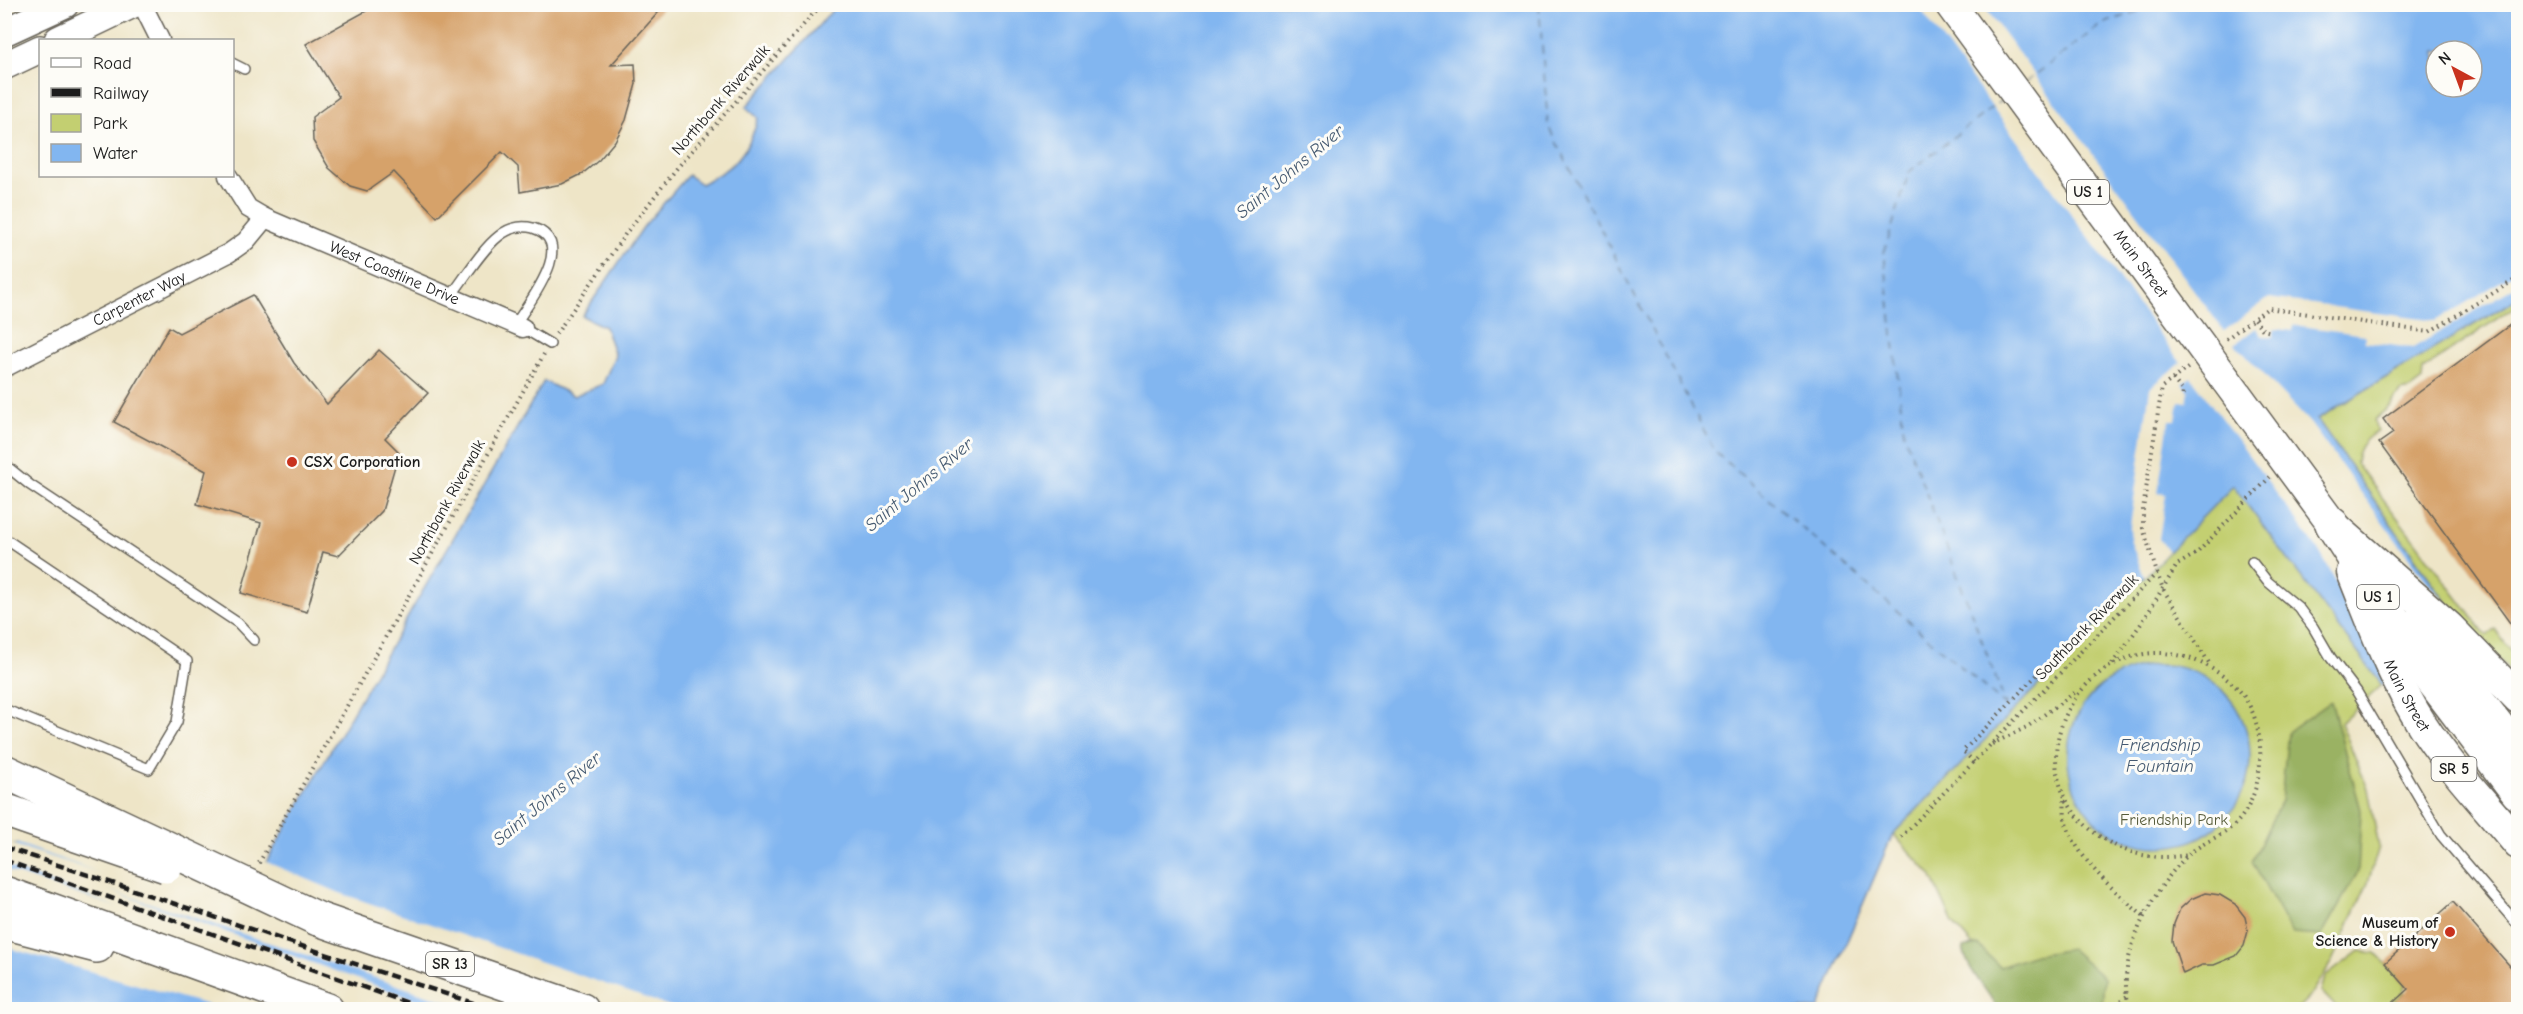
<svg xmlns="http://www.w3.org/2000/svg" width="2523" height="1014" viewBox="0 0 2523 1014" font-family="'Comic Neue',sans-serif">
<rect width="100%" height="100%" fill="#fdfcf7"/>
<filter id="ink" filterUnits="userSpaceOnUse"><feTurbulence type="fractalNoise" baseFrequency=".0167" numOctaves="2"/><feDisplacementMap in="SourceGraphic" scale="12" xChannelSelector="R" yChannelSelector="G"/><feConvolveMatrix kernelMatrix="1 2 1 2 8 2 1 2 1" color-interpolation-filters="sRGB"/></filter>
<filter id="wash" filterUnits="userSpaceOnUse"><feTurbulence type="fractalNoise" baseFrequency=".008" numOctaves="4" result="noise"/><feDisplacementMap in="SourceGraphic" scale="24" xChannelSelector="R" yChannelSelector="G"/><feGaussianBlur stdDeviation="1.35" result="paint"/><feColorMatrix in="noise" values="0 0 0 0 0 0 0 0 0 0 0 0 0 0 0 0 0 1.4 0 .05"/><feComposite in="paint" operator="in"/></filter>
<g filter="url(#wash)">
<rect width="100%" height="100%" fill="#eee5c7"/>
<g fill="#c3cf71" stroke="#707646" stroke-width="1.5">
<path d="M2518,298V304L2423,370L2422,380L2410,389L2400,391L2391,405L2374,420L2377,431C2364,440 2357,447 2356,463L2486,635L2495,629L2518,661V678L2460,622L2317,419Z"/>
<polygon points="2233,485 2382,685 2341,723 2368,789 2379,847 2368,883 2332,961 2312,994 2297,1009 2028,1009 1953,923 1931,875 1893,834"/>
<polygon points="2359,951 2375,953 2405,985 2403,993 2385,1009 2338,1009 2321,991 2325,977"/>
</g>
<g fill="#9ab263" stroke="#5b6740" stroke-width="1.5">
<polygon points="2331,701 2361,810 2358,872 2321,936 2292,934 2252,862 2281,801 2288,732"/>
<path d="M1978,945L2000,967L2035,955L2071,949L2104,978L2102,1009H1997C1987,987 1968,973 1963,948Z"/>
</g>
<g fill="#82b6f0" stroke="#4f6986" stroke-width="1.5" fill-rule="evenodd">
<path d="M884,4L892,7L898,4L2518,5V298L2317,419L2460,622L2382,685L2233,486L1893,834L1818,1009L5,1010V847L26,841L243,902L544,381L574,396L603,384L615,355L605,327L582,316L644,226L688,175L701,184C734,168 748,154 758,118L746,107L837,5ZM2436,51H2472V87H2436Z"/>
<circle cx="2159" cy="756" r="91"/>
</g>
<g fill="#eee5c7">
<polygon points="1917,5 1983,5 2224,331 2269,298 2436,321 2518,271 2518,285 2413,348 2365,342 2365,335 2294,325 2293,331 2275,329 2273,337 2262,336 2256,328 2235,344 2310,423 2426,581 2463,621 2350,606 2319,551 2191,377 2183,383 2189,391 2187,402 2179,401 2176,420 2169,420 2158,493 2166,494 2159,539 2169,551 2144,577 2131,542 2130,527 2150,388 2181,363"/>
<polygon points="26,838 242,899 264,861 340,893 678,1009 469,1009 107,889 441,1009 222,1009 5,947 5,870 117,907 5,866 4,844 9,843 98,872 13,842"/>
</g>
<g fill="none" stroke-linecap="round" stroke-linejoin="round">
<g stroke="#455a71" stroke-width="1.5" stroke-dasharray="8 6" stroke-linecap="butt">
<polyline points="1539,4 1548,126 1715,452 2006,706"/>
<polyline points="2026,82 2102,24 2159,4"/>
<polyline points="2003,99 1909,172 1884,253 1904,434 2006,705"/>
</g>
</g>
<g id="blocks">
<g fill="#d6a26b">
<polygon points="379,4 666,4 611,65 635,64 636,84 626,120 615,141 599,160 582,174 562,184 520,192 518,167 502,152 437,217 394,172 367,191 350,186 329,168 313,141 312,117 339,97 306,44"/>
<polygon points="253,295 294,363 327,404 379,350 428,393 385,438 399,452 382,511 338,556 323,552 307,612 241,593 261,523 197,504 206,471 114,422 169,327 179,333"/>
<polygon points="2518,319 2518,634 2379,443 2393,433 2383,419"/>
<polygon points="2205,893 2220,895 2235,904 2245,917 2248,931 2244,946 2236,956 2214,965 2202,965 2183,974 2172,941 2174,924 2180,909 2191,899"/>
<polygon points="2453,902 2518,975 2518,1010 2385,1010 2408,989 2385,963"/>
</g>
</g>
</g>
<g filter="url(#ink)">
<use href="#blocks" fill-opacity="0" stroke="#666258" stroke-width="1.5"/>
<g fill="none" stroke-linecap="round" stroke-linejoin="round">
<defs>
<g id="lane">
<polyline points="232,63 244,69"/>
<path d="M450,297C464,279 482,249 499,236C509,228 521,225 533,228C579,242 528,303 515,325"/>
<polyline points="523,328 550,344"/>
<polyline points="4,464 30,485 238,623 254,640"/>
<polyline points="4,538 187,661 177,722 149,769 4,709"/>
<polyline points="2252,562 2267,581 2298,607 2313,627 2331,658 2357,692 2441,835 2518,925"/>
</g>
<g id="street">
<polyline points="142,4 160,40"/>
<path id="s1" d="M228,176L248,208L265,218L523,328"/>
<path id="s2" d="M4,368L229,253L246,241L265,218"/>
</g>
<g id="secondary">
<polyline points="4,32 65,4"/>
<polyline points="58,40 133,4"/>
<polyline points="4,66 40,49"/>
</g>
<g id="primary">
<polyline points="2226,380 2332,524 2449,627 2518,698"/>
<path id="s3" d="M2352,572C2373,624 2392,678 2423,726C2451,769 2486,805 2518,844"/>
</g>
<g id="highway">
<polyline points="2332,524 2433,681 2518,793"/>
<polyline points="2417,624 2518,752"/>
<polyline points="4,893 327,1010"/>
<polyline points="318,919 582,1010"/>
<polyline points="4,922 97,946"/>
</g>
</defs>
<use href="#lane" stroke="#666258" stroke-width="12"/>
<use href="#street" stroke="#666258" stroke-width="21"/>
<use href="#secondary" stroke="#666258" stroke-width="30"/>
<use href="#primary" stroke="#666258" stroke-width="33"/>
<use href="#highway" stroke="#666258" stroke-width="36"/>
<g stroke="#666258" stroke-width="4" stroke-dasharray="1.5 4.5" stroke-linecap="butt">
<polyline points="2254,319 2263,330 2271,332"/>
<polyline points="556,334 626,233 677,168 822,4"/>
<polyline points="2226,339 2268,308 2429,332 2518,278"/>
<polyline points="2173,379 2183,392 2182,399"/>
<polyline points="2157,573 2163,589 2211,666"/>
<polyline points="2112,664 2143,621 2177,565 2197,553 2270,477"/>
<polyline points="1992,744 2027,727 2077,691"/>
<polyline points="1974,762 1963,751 2135,574"/>
<path d="M2064,800C2065,807 2064,817 2066,823C2079,862 2115,891 2144,917"/>
<polyline points="1901,837 2157,573 2143,528 2143,509 2162,387 2189,367"/>
<polyline points="259,863 544,354"/>
<polyline points="2113,1010 2127,996"/>
<path d="M2131,1010C2111,963 2154,887 2188,855C2203,841 2226,836 2240,819C2268,784 2268,716 2234,685C2116,581 1987,757 2099,836C2128,856 2155,860 2189,855"/>
</g>
<use href="#lane" stroke="#fff" stroke-width="9"/>
<use href="#street" stroke="#fff" stroke-width="18"/>
<use href="#secondary" stroke="#fff" stroke-width="27"/>
<use href="#primary" stroke="#fff" stroke-width="30"/>
<use href="#highway" stroke="#fff" stroke-width="33"/>
<g stroke="#1c1c1c" stroke-width="4.5" stroke-dasharray="9 4.5" stroke-linecap="butt">
<polyline points="4,847 494,1010"/>
<polyline points="4,860 428,1010"/>
</g>
<defs>
<g id="primary-bridge">
<path id="s4" d="M1950,4L2226,380"/>
</g>
<g id="highway-bridge">
<polyline points="4,771 318,919"/>
<polyline points="4,810 166,866"/>
</g>
</defs>
<use href="#primary-bridge" stroke="#666258" stroke-width="33" stroke-linecap="butt"/>
<use href="#highway-bridge" stroke="#666258" stroke-width="36" stroke-linecap="butt"/>
<use href="#primary-bridge" stroke="#fff" stroke-width="30"/>
<use href="#highway-bridge" stroke="#fff" stroke-width="33"/>
</g>
</g>
<g fill="#c8321e" stroke="#fdfcf7" stroke-width="2">
<circle cx="292" cy="462" r="6"/>
<circle cx="2450" cy="932" r="6"/>
</g>
<g text-anchor="middle" dominant-baseline="central" stroke-width="6" stroke-linejoin="round" paint-order="stroke">
<g fill="#fdfcf7" stroke="#605f5e" stroke-width="1.5">
<rect x="2067" y="180" width="42" height="24" rx="4.5"/>
<rect x="2357" y="585" width="42" height="24" rx="4.5"/>
<rect x="2431.5" y="757" width="45" height="24" rx="4.5"/>
<rect x="426" y="952" width="48" height="24" rx="4.5"/>
</g>
<g font-size="15" font-weight="bold" fill="#1c1c1c">
<text x="2088" y="192">US 1</text>
<text x="2378" y="597">US 1</text>
<text x="2454" y="769">SR 5</text>
<text x="450" y="964">SR 13</text>
</g>
<g font-size="16" fill="#1c1c1c" stroke="#fdfcf7">
<text transform="translate(721 100) rotate(-49)">Northbank Riverwalk</text>
<text stroke="none"><textPath href="#s4" startOffset="322">Main Street</textPath></text>
<text stroke="none"><textPath href="#s1" startOffset="198">West Coastline Drive</textPath></text>
<text stroke="none"><textPath href="#s2" startOffset="152">Carpenter Way</textPath></text>
<text transform="translate(447 502) rotate(-61)">Northbank Riverwalk</text>
<text transform="translate(2087 627) rotate(-46)">Southbank Riverwalk</text>
<text stroke="none"><textPath href="#s3" startOffset="135">Main Street</textPath></text>
</g>
<g font-size="16" font-weight="bold" fill="#1c1c1c" stroke="#fdfcf7" text-anchor="start">
<text x="304" y="462">CSX Corporation</text>
<text x="2438" y="923" text-anchor="end">Museum of<tspan x="2438" dy="18">Science &amp; History</tspan></text>
</g>
<g font-size="16" fill="#565b3a" stroke="#fdfcf7">
<text x="2174" y="820">Friendship Park</text>
</g>
<g font-size="18" font-style="italic" fill="#455a71" stroke="#fdfcf7">
<text transform="translate(1290 172) rotate(-40)">Saint Johns River</text>
<text transform="translate(919 485) rotate(-40)">Saint Johns River</text>
<text x="2160" y="745">Friendship<tspan x="2160" dy="21">Fountain</tspan></text>
<text transform="translate(547 799) rotate(-40)">Saint Johns River</text>
</g>
</g>
<rect width="2523" height="1014" fill="none" stroke="#fdfcf7" stroke-width="24"/>
<rect x="39" y="39" width="195" height="138" fill="#fdfcf7" stroke="#a3a29f" stroke-width="1.5"/>
<rect x="51" y="58" width="30" height="9" fill="#ffffff" stroke="#a3a29f" stroke-width="1.5"/>
<text x="93" y="69" font-size="18" fill="#1c1c1c">Road</text>
<rect x="51" y="88" width="30" height="9" fill="#1c1c1c" stroke="#a3a29f" stroke-width="1.5"/>
<text x="93" y="99" font-size="18" fill="#1c1c1c">Railway</text>
<rect x="51" y="114" width="30" height="18" fill="#c3cf71" stroke="#a3a29f" stroke-width="1.5"/>
<text x="93" y="129" font-size="18" fill="#1c1c1c">Park</text>
<rect x="51" y="144" width="30" height="18" fill="#82b6f0" stroke="#a3a29f" stroke-width="1.5"/>
<text x="93" y="159" font-size="18" fill="#1c1c1c">Water</text>
<g transform="translate(2454 69) rotate(319)"><circle r="28" fill="#fdfcf7" stroke="#a3a29f" stroke-width="1.5"/>
<path d="M0-4.5L10 22L0 15L-10 22Z" fill="#c8321e"/>
<text y="-9" font-size="16" font-weight="bold" text-anchor="middle" fill="#1c1c1c">N</text>
</g>
</svg>
